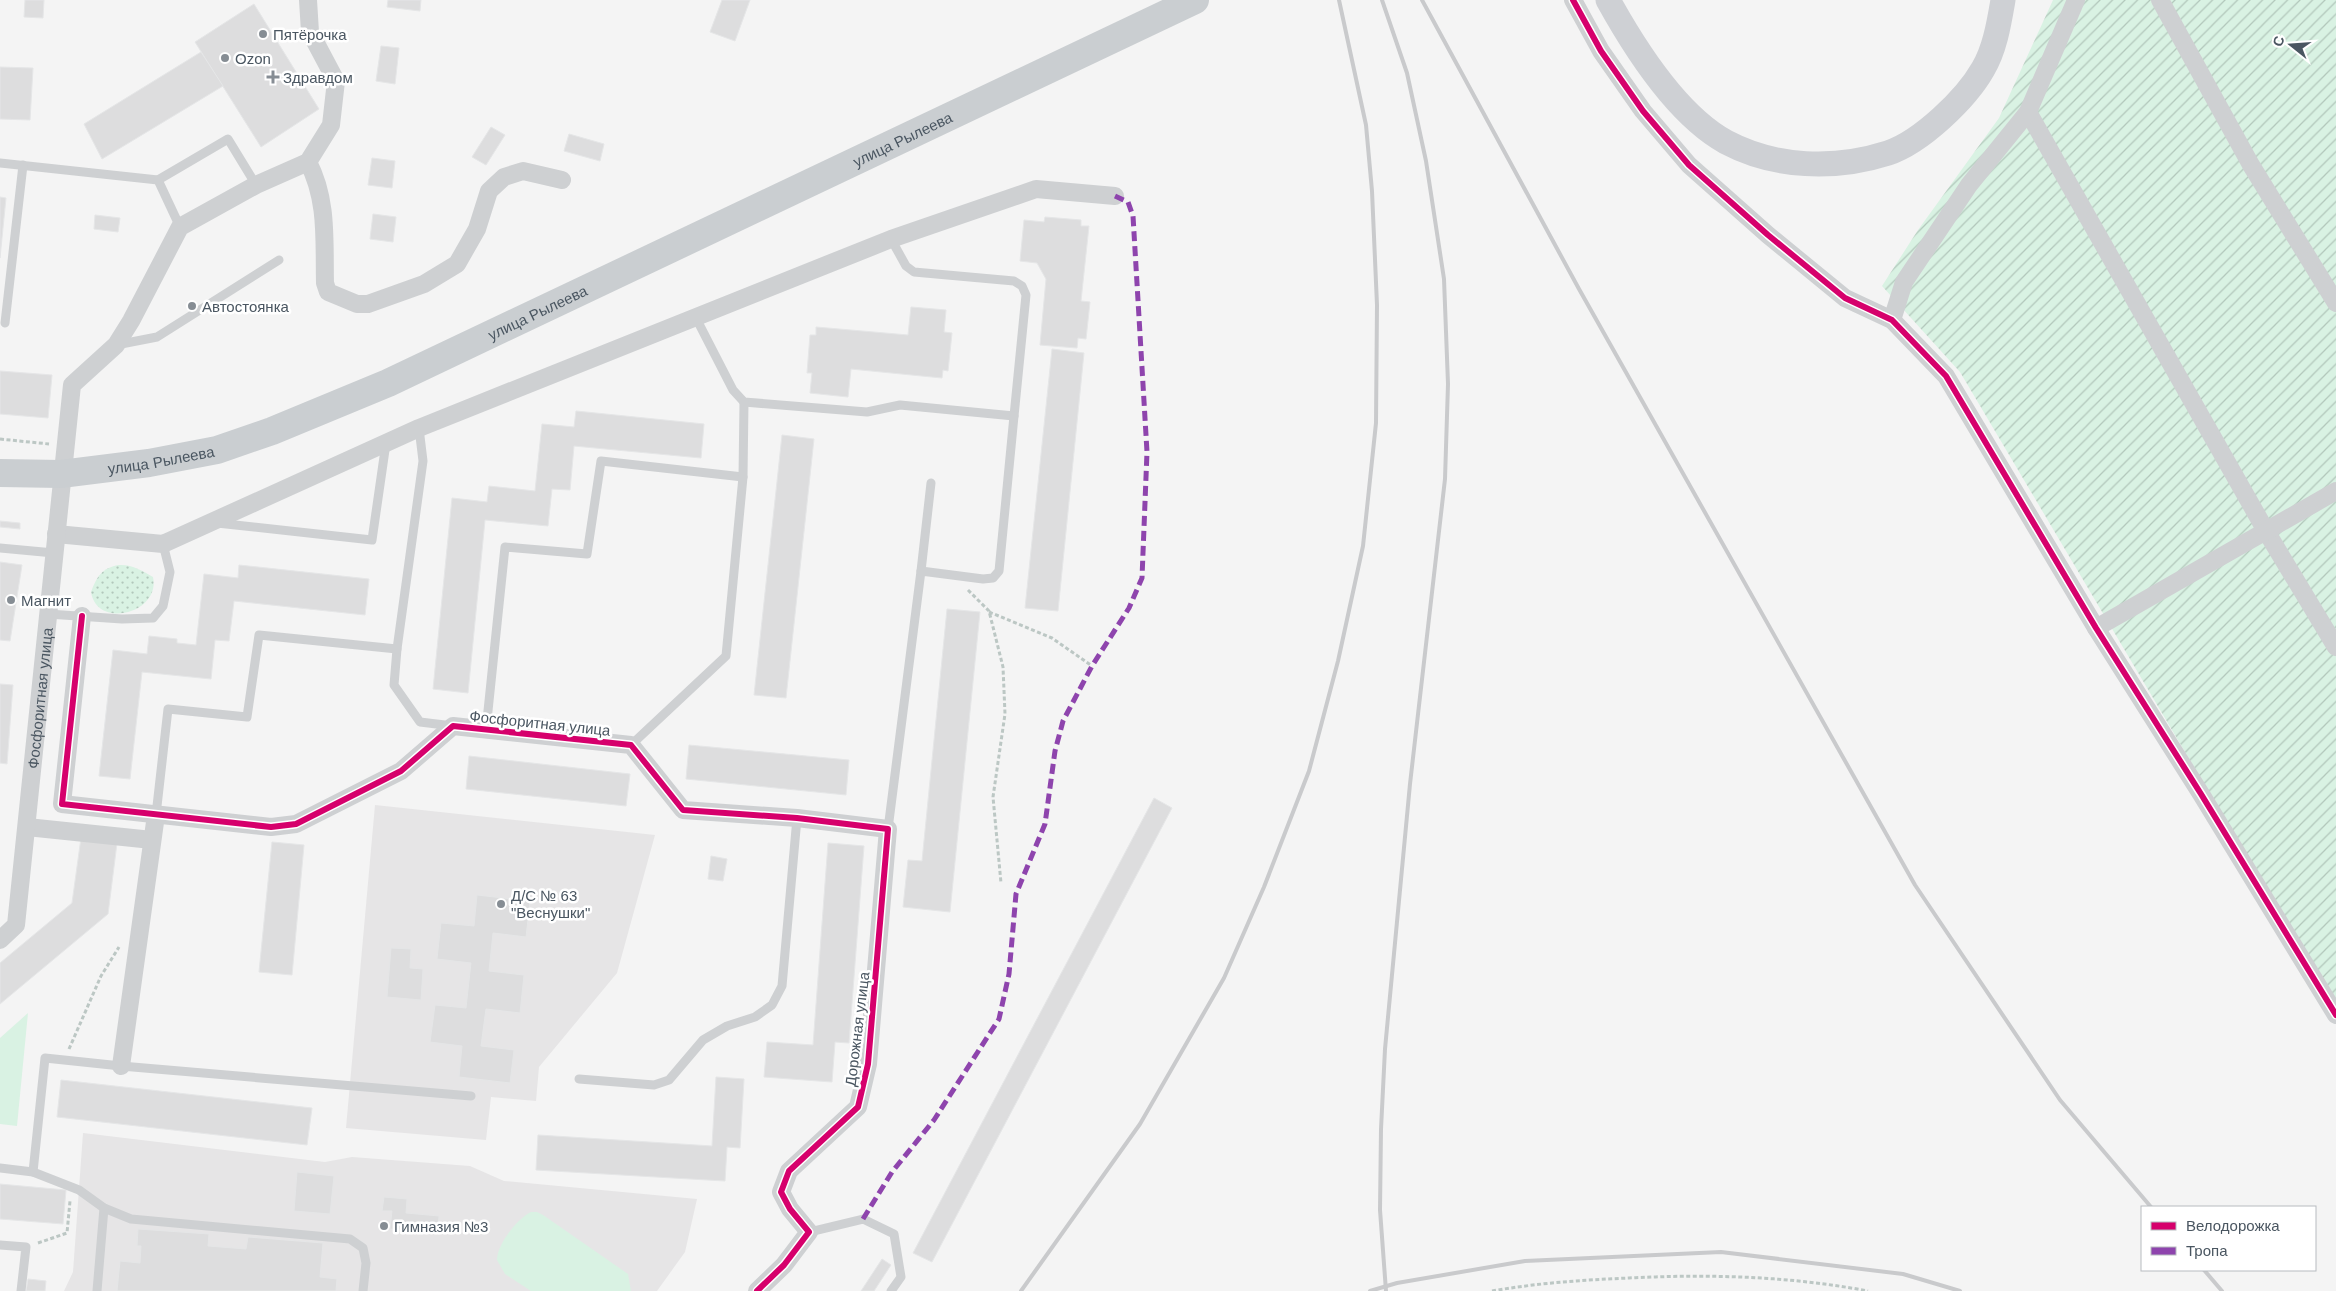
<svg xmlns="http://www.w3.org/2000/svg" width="2336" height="1291" viewBox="0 0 2336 1291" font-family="Helvetica,sans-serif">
<defs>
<pattern id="grass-dots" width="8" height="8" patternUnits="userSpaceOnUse" patternTransform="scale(1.25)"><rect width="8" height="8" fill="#d9f2e3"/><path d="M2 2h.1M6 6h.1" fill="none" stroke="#b2c7bb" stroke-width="1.8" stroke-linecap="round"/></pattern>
<pattern id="garden-furrows" width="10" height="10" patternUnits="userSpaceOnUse" patternTransform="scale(1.25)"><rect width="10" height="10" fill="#d9f2e3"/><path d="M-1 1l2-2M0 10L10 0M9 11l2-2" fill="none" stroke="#b2c7bb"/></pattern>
</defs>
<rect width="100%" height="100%" fill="#f4f4f4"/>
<g fill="#e6e5e6">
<polygon points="375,805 655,835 617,973 539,1067 536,1101 491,1097 486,1140 346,1128"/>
<polygon points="83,1133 325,1162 352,1157 470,1166 504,1181 697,1199 685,1252 657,1291 64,1291 73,1272"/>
</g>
<path fill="url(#grass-dots)" d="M119,565C131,564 143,571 153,577C161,613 97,630 91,592C97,576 102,568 119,565Z"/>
<g fill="#d9f2e3">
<polygon points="28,1013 17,1126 0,1124 0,1038"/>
<path d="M531,1212H537L543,1215L628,1274L631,1291H531L505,1274L497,1260C497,1244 517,1219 531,1212Z"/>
</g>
<polygon fill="url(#garden-furrows)" points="2053,0 2336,0 2336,1007 1960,372 1882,286 1918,230 1999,118"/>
<g fill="#ddddde" stroke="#e5e6e7">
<polygon points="25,0 44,0 43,18 24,17"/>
<polygon points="388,0 421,0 420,11 387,7"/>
<polygon points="722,0 750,0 735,41 710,32"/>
<polygon points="254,4 319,109 261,147 195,42"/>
<polygon points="381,46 399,48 395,84 376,81"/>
<polygon points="201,52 223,86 102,159 84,124"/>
<polygon points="0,67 33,68 30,120 0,119"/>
<polygon points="491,127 505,135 486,165 472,157"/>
<polygon points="569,134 604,144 600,161 564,151"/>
<polygon points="372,158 395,161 392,188 368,185"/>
<polygon points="0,197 6,198 0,258"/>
<polygon points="373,214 396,217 393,242 370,239"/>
<polygon points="95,215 120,218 118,232 94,229"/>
<polygon points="1045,217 1081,220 1081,226 1089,226 1081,301 1090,302 1086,339 1078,338 1077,348 1040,345 1046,279 1037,263 1020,261 1024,220 1044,222"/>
<polygon points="911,307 946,310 944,332 952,333 948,371 943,370 942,378 851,369 848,397 810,393 812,373 807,373 810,335 816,335 816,327 908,335"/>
<polygon points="1052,349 1084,353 1058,611 1025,608"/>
<polygon points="0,371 52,375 48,418 0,414"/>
<polygon points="576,411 704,424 701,458 574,446 570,490 552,489 548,526 485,520 468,693 433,689 452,498 487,502 489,486 535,491 542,424 574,427"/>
<polygon points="782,435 814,439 786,698 754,695"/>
<polygon points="0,521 20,523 20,529 0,527"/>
<polygon points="0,562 22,565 10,641 0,640"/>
<polygon points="239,565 369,579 365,615 234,601 229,641 215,640 211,679 142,672 130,779 99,776 113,650 147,654 149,636 177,639 177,643 196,645 204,574 238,578"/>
<polygon points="947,609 980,612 950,912 903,907 908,860 922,861"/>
<polygon points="0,684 13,685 7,764 0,763"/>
<polygon points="689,745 849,760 846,795 686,779"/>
<polygon points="469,756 630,774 626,806 466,789"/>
<polygon points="1154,798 1172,808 932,1262 913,1253"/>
<polygon points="81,838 117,843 108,914 0,1004 0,963 72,903"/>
<polygon points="272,842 304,845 292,975 259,972"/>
<polygon points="828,843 864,846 849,1043 835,1042 832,1082 764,1077 767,1042 813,1045"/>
<polygon points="711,856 727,859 723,881 708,879"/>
<polygon points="477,895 530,901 526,937 493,933 489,971 524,975 520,1013 486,1009 481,1046 514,1050 510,1083 459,1077 462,1046 430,1042 435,1005 466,1008 471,963 437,959 441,923 474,926"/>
<polygon points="391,948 411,949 410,968 423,969 421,1000 387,997"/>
<polygon points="716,1077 744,1079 740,1148 727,1147 725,1181 536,1170 538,1135 712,1146"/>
<polygon points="61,1080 312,1108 307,1145 57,1117"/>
<polygon points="297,1172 334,1176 330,1214 294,1211"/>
<polygon points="0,1184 66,1190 63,1224 0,1219"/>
<polygon points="384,1197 407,1199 406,1213 439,1216 438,1229 405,1226 405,1230 390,1229 392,1211 382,1211"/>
<polygon points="138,1229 209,1234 208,1246 246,1249 248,1237 323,1243 320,1277 337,1279 336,1291 117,1291 120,1261 140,1263 141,1246 137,1246"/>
<polygon points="882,1259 891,1265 874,1291 861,1291"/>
<polygon points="28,1279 46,1281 45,1291 26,1291"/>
</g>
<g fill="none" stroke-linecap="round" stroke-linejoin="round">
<g stroke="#bcc7c4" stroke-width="3" stroke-dasharray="4 2.5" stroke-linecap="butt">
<polyline points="0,439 49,444"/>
<polyline points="968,590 989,611 1003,667 1005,714 993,797 1001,883"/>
<polyline points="989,612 1052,638 1092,666"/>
<polyline points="69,1049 101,976 119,947"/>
<polyline points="38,1243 67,1233 70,1201"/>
<path d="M1492,1291C1538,1283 1582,1280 1629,1278C1709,1274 1789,1276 1868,1291"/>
</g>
<g stroke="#ced0d2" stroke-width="9">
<polyline points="0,163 158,180 180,227"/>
<polyline points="158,180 228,139 256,185"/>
<polyline points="696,318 733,390 744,402 867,412 900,405 1014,416 1026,295 1022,286 1014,281 914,272 906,266 891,239"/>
<polyline points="5,323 23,165"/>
<polyline points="116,345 157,337 279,260"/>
<polyline points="217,523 372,540 386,443"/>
<polyline points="0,548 54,553"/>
<polyline points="921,571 931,483"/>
<polyline points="48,614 122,619 153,618 163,606 170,572 163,544"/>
<polyline points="397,649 394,685 420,722 453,726"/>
<polyline points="486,730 505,547 587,554 601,461 743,477"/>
<polyline points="631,745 726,656 743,477 744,402"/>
<polyline points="156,815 168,709 247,717 259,635 397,649 423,461 419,428"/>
<polyline points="888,829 921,571 983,579 993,578 999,571 1014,416"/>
<polyline points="579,1079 654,1085 669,1080 703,1040 727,1026 755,1017 772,1005 782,986 797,818"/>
<polyline points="0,1168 33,1172 79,1190 104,1208 131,1219 350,1239 363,1248 366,1263 363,1291"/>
<polyline points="33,1172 45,1058 121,1066 471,1096"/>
<polyline points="809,1232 863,1219 894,1234 901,1277 891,1291"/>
<polyline points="0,1245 26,1247 21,1291"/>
<polyline points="97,1291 104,1208"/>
</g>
<g stroke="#ced0d2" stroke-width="18">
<polyline points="1573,0 1601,51 1643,111 1689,165 1768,235 1845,298 1892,320 1946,376 2096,628 2201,794 2336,1015"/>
<polyline points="2160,0 2251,165 2336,303"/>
<polyline points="2028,112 2266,531 2336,647"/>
<path d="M308,162C328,200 324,241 325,283L328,292L357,304H368L424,284L457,264L477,229L489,191L504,177L523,171L562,180"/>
<polyline points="1892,320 1904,282 1969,185 2028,112 2076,0"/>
<polyline points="56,534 163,544 419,428 891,239 1036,189 1115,196"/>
<polyline points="82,616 62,804 271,827 296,824 401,771 453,726 631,745 683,810 797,818 888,829 868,1064 858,1107 789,1171 781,1192 790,1209 809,1232 784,1265 757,1291"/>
<polyline points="2096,628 2336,491"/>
<polyline points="27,827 152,840"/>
<path id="s1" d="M0,940L16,925L72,385L116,345L131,321L180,227L256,185L308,162L331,125L336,81L310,32L308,0"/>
<polyline points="121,1066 156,815"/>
</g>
<path stroke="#ced0d4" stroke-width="25" d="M1608,0C1634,47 1677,115 1726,142C1775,168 1835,170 1888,153C1921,142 1966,99 1983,69C1995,49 1999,23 2003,0"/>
<path stroke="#caced1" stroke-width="28" id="s2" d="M0,473L61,474L149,463L217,450L272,431L388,383L1195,0"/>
<g stroke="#c9cacc" stroke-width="4">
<polyline points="1382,0 1407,73 1426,161 1444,279 1448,384 1445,479 1410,784 1385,1049 1381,1129 1380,1210 1386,1291"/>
<polyline points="1422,0 1579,289 1915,885 2060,1100 2151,1207"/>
<polyline points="2204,1270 2222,1291"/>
<polyline points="1021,1291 1140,1124 1224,978 1264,887 1309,771 1338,661 1363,546 1376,423 1377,305 1372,191 1366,125 1339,0"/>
<polyline points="1370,1291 1397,1283 1525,1261 1721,1252 1903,1274 1960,1291"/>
</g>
<polyline stroke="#8e44ad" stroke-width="5" stroke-dasharray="10 5" stroke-linecap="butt" points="863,1219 892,1172 934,1120 999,1019 1009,974 1016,894 1045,824 1055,751 1063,721 1092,666 1129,608 1142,578 1147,452 1133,216 1128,202 1115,196"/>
<defs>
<g id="cycleway">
<polyline points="1573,0 1601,51 1643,111 1689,165 1768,235 1845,298 1892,320 1946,376 2096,628 2201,794 2336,1015"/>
<polyline points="82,616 62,804 271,827 296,824 401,771 453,726 631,745 683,810 797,818 888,829 868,1064 858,1107 789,1171 781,1192 790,1209 809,1232 784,1265 757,1291"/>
</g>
</defs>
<use href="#cycleway" stroke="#fff" stroke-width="9"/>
<use href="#cycleway" stroke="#d6006c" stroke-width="6"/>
</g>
<g fill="#868d94" stroke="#fff" stroke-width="2">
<circle cx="263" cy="34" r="5"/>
<circle cx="225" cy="58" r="5"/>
<path d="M270.5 69.5h5v5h5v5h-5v5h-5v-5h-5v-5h5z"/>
<circle cx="192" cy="306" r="5"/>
<circle cx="11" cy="600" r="5"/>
<circle cx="501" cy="904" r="5"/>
<circle cx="384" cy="1226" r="5"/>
</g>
<g text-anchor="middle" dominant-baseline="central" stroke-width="5" stroke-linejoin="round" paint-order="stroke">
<g font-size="15" fill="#4a5661" stroke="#fff" text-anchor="start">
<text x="273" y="34">Пятёрочка</text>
<text x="235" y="58">Ozon</text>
<text x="283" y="77">Здравдом</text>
<text x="202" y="306">Автостоянка</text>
<text x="21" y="600">Магнит</text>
<text x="511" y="895">Д/С № 63<tspan x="511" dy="17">"Веснушки"</tspan></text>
<text x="394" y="1226">Гимназия №3</text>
</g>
<g font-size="15" fill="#4a5661" stroke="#fff">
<text stroke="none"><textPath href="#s2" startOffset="972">улица Рылеева</textPath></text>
<text stroke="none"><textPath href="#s2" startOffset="568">улица Рылеева</textPath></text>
<text stroke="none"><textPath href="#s2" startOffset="162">улица Рылеева</textPath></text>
<text stroke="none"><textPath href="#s1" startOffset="250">Фосфоритная улица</textPath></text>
<text transform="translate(540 723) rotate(6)">Фосфоритная улица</text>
<text transform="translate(857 1029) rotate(-83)">Дорожная улица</text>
</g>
</g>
<rect x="2141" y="1206" width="175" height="65" fill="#ffffff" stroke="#b7bbc0"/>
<rect x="2151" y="1222" width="25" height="8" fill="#d6006c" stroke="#b7bbc0"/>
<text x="2186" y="1231" font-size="15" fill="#4a5661">Велодорожка</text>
<rect x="2151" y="1247" width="25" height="8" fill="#8e44ad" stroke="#b7bbc0"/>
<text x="2186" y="1256" font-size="15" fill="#4a5661">Тропа</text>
<g transform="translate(2291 45) rotate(287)" stroke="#ffffff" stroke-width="4" paint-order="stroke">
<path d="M0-4L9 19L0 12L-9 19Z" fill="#4a5661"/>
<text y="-8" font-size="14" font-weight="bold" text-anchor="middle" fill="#4a5661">С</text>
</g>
</svg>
